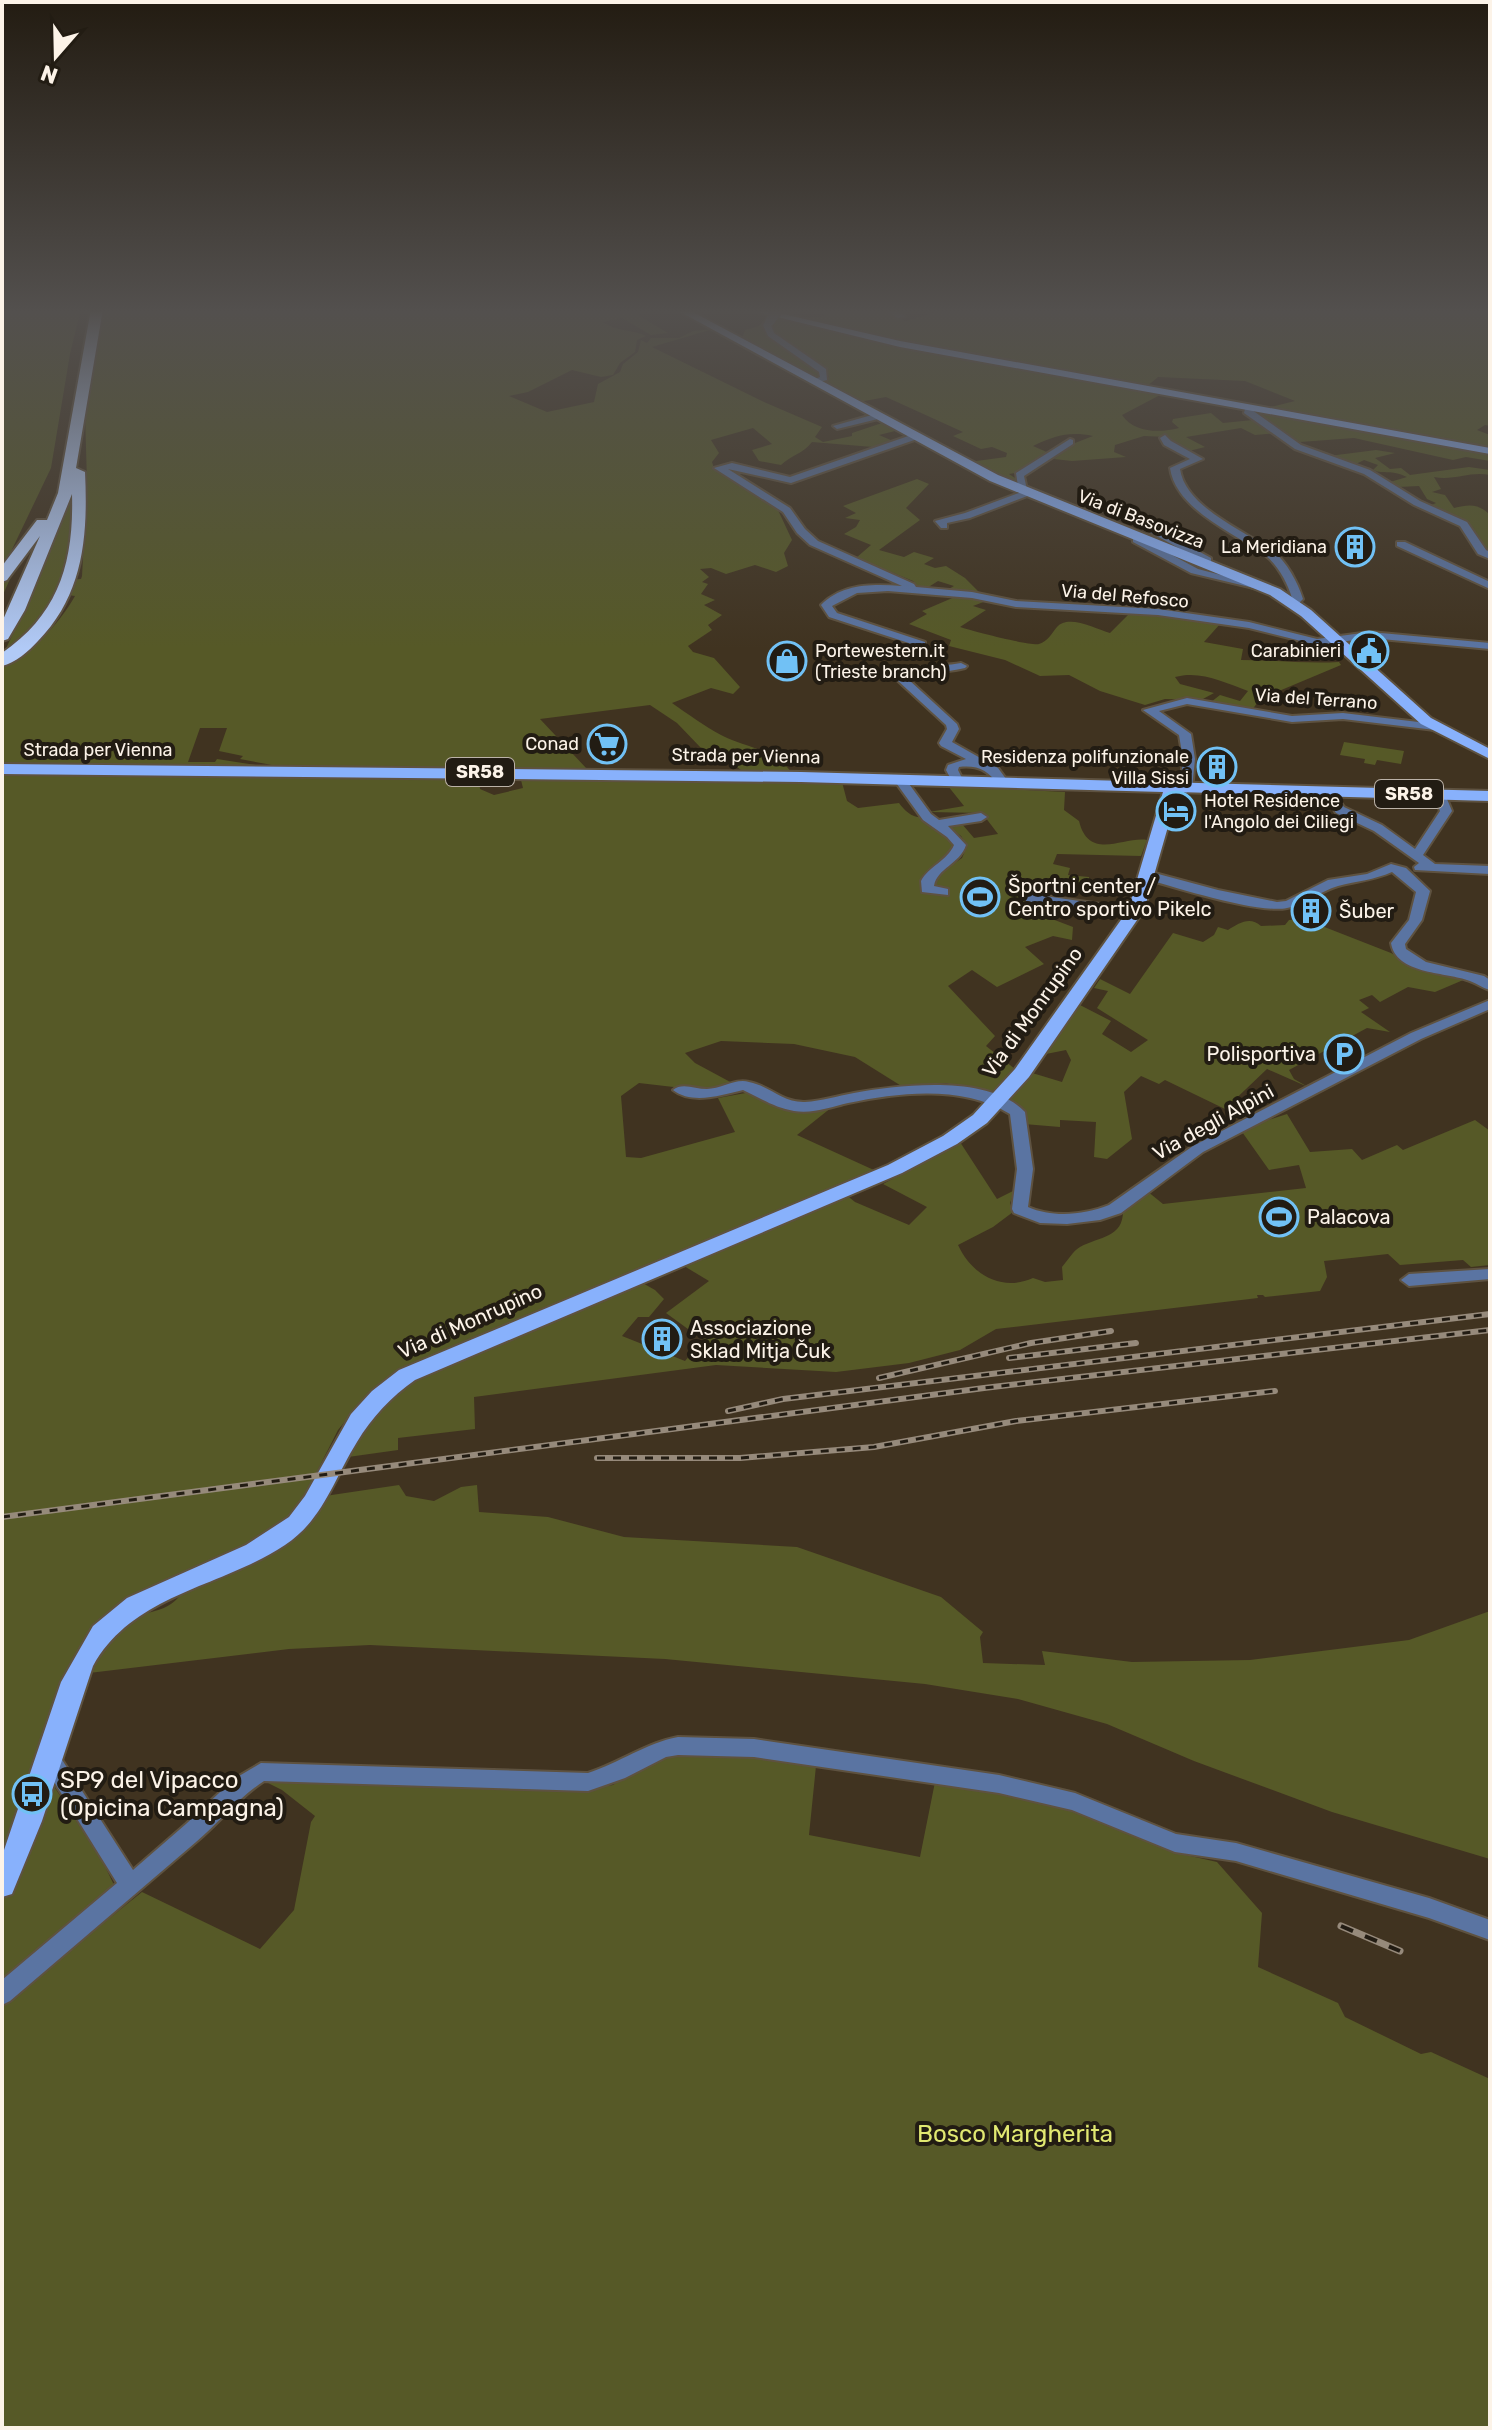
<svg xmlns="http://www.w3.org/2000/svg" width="1492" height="2430" viewBox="0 0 1492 2430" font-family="Rubik,sans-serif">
<rect width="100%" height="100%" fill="#403320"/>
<g fill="#565927">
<polygon points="2,309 81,309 70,354 51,468 6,562 17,563 2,597"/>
<path d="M104,309H635L643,312L638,315L668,333L651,335L622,318L603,322C617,332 632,329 646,336L637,340L635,352L620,363L613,375L601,377L572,370L528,392L509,396L547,412L594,402L598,384L620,372L623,364L638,352L641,340L647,343L651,338H679L693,331L713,329L652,347L764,402L822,427L815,437L823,442L852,436V433L882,423L895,431L879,435L893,441L873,447L812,442C803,454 791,455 781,465L759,461L752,450L772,444L753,428L711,440L719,453L712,462L714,468L778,510L792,540L784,553L788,566L776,572L755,565L726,574L711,568L700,569L709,577L702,582L708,584L701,594L715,600L704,605L722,615L708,625L712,630L688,646L693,652L714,658L740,687L733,694L711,688L672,703C688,714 704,726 721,735C745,748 778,749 792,774L745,773L721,755L701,748L677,723L650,705L540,719L587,769L277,766L240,759L243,756L219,751L227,728H200L188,762H215L217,759L268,767L2,765V667C32,651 58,626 75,596L61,594L57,604L2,657L44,567L69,498H73L66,580L81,579L82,576L87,483L85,412Z"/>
<polygon points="783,309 790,310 787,315 810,318 826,316 820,313 825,311 820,309 884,309 905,321 939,312 934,309 1490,309 1490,426 1485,425 1477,430 1490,435 1490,448 1267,408 1295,401 1245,381 1158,377 1146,387 880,338 779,314"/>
<path d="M768,315L929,352L1162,394L1122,415C1134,433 1160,433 1179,428L1172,422L1173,419L1211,413L1223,423L1253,420L1276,433L1255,435L1241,428L1186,437L1205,447L1189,451L1169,442L1168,437L1144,436L1115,445L1114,452L1126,457L1072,461L1054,459L1075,443L1093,436C1069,431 1054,436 1033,446L1049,453L1021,472L1009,474L1015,478L1018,487L969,462L1006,457L1007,453L992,447L981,449L953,436L963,432L886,397L859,402L825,383L829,377L827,371L778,337L773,332L774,322L763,325L766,335L819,371L818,378L742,339L745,330L759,326Z"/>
<polygon points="1253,411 1490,453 1490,461 1466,457 1453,460 1354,438 1300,442"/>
<path d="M1376,450L1395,453L1375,458L1390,469L1401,468L1410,475L1469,467L1490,470V475C1470,471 1454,481 1434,477L1441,489L1432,492L1445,495L1454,508C1470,504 1479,504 1490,515V554L1468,524L1429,506L1436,503L1427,499L1419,486L1398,487L1390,482L1407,477C1390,469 1385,475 1373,470L1378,465L1364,460L1354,465L1329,456Z"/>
<polygon points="917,479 929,484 906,508 920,520 879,550 904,557 914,552 934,558 924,564 935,568 946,566 965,578 979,592 947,590 954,586 938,581 927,588 918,588 913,581 856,558 871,545 844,534 856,527 860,520 845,518 856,513 843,506"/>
<path d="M957,596L986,601L973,606L986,610L960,627C972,631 1030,646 1039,644C1048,641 1052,633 1057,627C1068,614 1096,629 1110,633L1130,613L1220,624L1204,642L1243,649L1241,660C1274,660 1306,664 1339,662L1341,665L1260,699L1252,710L1211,702L1220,695L1240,701L1248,691C1224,682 1200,670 1175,677L1180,684L1214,693L1201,700L1165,699L1145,705L1100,691L1069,675L1040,676L1005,660L949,646L951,640L909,624L927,614L922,611Z"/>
<polygon points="1344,742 1404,751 1401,764 1377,760 1375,765 1364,763 1365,759 1340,755"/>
<path d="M2,772L317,775L479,780L480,789L494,795L523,788L521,780L842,782L847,801L858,808L899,803C905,811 913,819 924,817L954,842L956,848L924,877L930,886L932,878L962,858L967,846L961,836L948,827L962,824L974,838L998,834L982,813L929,812L964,806L948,786L1065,792L1064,810L1079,821C1089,862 1124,836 1147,840L1141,856L1057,854L1053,864L1070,868L1068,875L1089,877V885L1037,879L1034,894L1023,892L1022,898L1038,901L1039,914L1073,927L1072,940L1053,936L1025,947L1044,964L997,987L972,970L948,986L995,1036L986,1046L1015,1069L994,1096L946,1083L903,1087L855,1057L794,1044L721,1041L685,1053L695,1063L734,1084L708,1091L639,1083L621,1096L626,1157L641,1158L735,1132L718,1098L751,1092C780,1114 797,1111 832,1107L797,1135L876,1171L394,1373L366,1396L338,1430L296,1513L262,1536L183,1576L96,1628L2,1866Z"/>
<path d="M1304,919L1391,953L1426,972L1468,978L1435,992L1408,987L1380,1002L1372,995L1359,1000L1369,1008L1361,1012L1390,1032L1367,1028L1289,1070L1294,1079L1308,1087L1267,1069L1225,1109L1165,1080L1159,1084L1141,1076L1124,1092L1132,1139L1107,1159L1094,1157L1096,1122L1060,1120V1127L1024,1124L1007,1102L1029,1072L1062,1082L1071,1060L1066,1050L1041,1055L1080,1005L1111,1021L1102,1034L1131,1052L1148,1040L1097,1008L1108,991L1094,988L1100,979L1130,994L1173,933L1203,942L1214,935L1218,927L1228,930C1239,923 1250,916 1261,926L1285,925L1289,920Z"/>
<path d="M1287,1114L1310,1152L1352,1149L1362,1160L1397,1145L1403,1150L1475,1120L1490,1131V1265L1471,1267L1463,1260L1400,1265L1388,1254L1324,1261L1327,1277L1320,1291L1265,1297L1263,1295H1257L1258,1298L996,1329L960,1350L909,1363L836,1372L716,1365L474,1397L475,1429L398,1438V1450L348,1457L376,1408L420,1374L639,1281L655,1290L664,1299L649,1317H638L622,1336L685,1361L703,1340L666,1313L709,1281L684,1266L845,1194L855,1202L909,1225L927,1207L883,1184L960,1142L997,1199L1015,1190L1010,1203L1013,1212L993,1227L958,1245C972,1275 1002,1292 1033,1278L1045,1282L1063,1280L1062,1267C1068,1260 1073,1251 1080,1247C1100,1236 1123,1238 1123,1211L1147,1191L1163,1204L1306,1188L1299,1165L1269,1170L1240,1129Z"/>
<path d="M399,1485L406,1496L434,1501L461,1487L477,1485L479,1512L548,1517L624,1537L797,1547L941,1597L983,1632L980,1637L983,1663L1045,1665L1042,1651L1132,1662L1250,1660L1409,1640L1490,1611V1859L1332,1812L1194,1761L1107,1724L1018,1699L925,1684L665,1659L370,1645L289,1649L89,1673C96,1657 104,1634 119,1624C138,1610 166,1616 181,1594L325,1496Z"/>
<polygon points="677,1754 760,1758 816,1766 809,1835 920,1857 935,1782 993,1790 1052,1802 1115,1826 1173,1852 1217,1862 1262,1913 1258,1967 1338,2003 1345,2017 1421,2054 1431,2052 1490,2079 1490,2428 2,2428 2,2004 142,1892 260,1949 294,1910 311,1822 315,1816 282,1790 262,1780 569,1791 613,1785 625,1775"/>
<polygon points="48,1777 103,1862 114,1885 84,1917 2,1989 2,1897"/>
</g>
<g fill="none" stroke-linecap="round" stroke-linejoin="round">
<defs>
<g id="minor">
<polygon points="883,309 892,309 905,316 898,318"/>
<polygon points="767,319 774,321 771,325 774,333 826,369 827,380 813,384 813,380 820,377 819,372 768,336 763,325"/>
<polygon points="1246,405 1252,405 1252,410 1301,445 1370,470 1420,501 1467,522 1486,550 1490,552 1490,559 1478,554 1460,526 1414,505 1364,474 1295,449 1244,413"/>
<polygon points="879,413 882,414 882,418 837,429 833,426"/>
<path d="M917,433L920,434V438L791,483L728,469L790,508L805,529L818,541L914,584L916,587L972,592L1016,601L1158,609L1249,622L1317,639L1370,632L1490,643V649L1370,638L1317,645L1249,628L1158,615L1016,607L972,598L888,591L857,593L832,606L837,613L925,642V646L921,647L829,617L821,605C843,583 873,584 902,586L810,545L797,533L783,512L714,468L732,463L790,477Z"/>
<path d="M1165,435L1171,441L1203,459L1180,469C1185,507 1245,531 1273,551C1287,562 1298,583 1303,599L1297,605L1288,603L1292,598C1288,584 1278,565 1266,556C1235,533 1176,510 1170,468L1190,459L1164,445L1160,438Z"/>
<polygon points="1070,439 1073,440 1073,444 1024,476 1027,490 1030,491 1030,495 970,518 947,523 947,528 941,528 935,521 965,513 1019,493 1016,473"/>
<polygon points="1102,504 1143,521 1211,558 1211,563 1202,565 1202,561 1137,525 1099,509 1097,507"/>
<polygon points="1138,534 1142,535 1142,539 1198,569 1263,586 1258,589 1191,573 1133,542 1133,537"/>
<polygon points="1397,542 1405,542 1490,582 1490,589 1397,546"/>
<path d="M961,663L967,666L965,668C945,673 927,671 909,680L957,724L959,729L952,742L998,768L1009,783L1007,786H999C988,770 978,765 959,767L958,770L964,782L962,785H954L946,770L948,765L966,759L941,746L939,743L947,729L946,725L896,679C918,661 935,668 961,663Z"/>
<polygon points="1187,698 1292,716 1343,713 1435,724 1441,727 1435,730 1343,719 1292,722 1187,704 1159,711 1191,734 1195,759 1192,789 1186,793 1180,789 1183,759 1179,735 1143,710"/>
<path d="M900,776L904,777L931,814L939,820L981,813L987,817L981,821L948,826L966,845C960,864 937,868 934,886L948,889V895L922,892L921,881C929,866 947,861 954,845L947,837L923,820L894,780Z"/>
<polygon points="1328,788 1332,789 1344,807 1382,825 1415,849 1440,811 1434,795 1440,791 1444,792 1452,811 1423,855 1435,864 1490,866 1490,874 1415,870 1414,867 1419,863 1374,831 1336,813 1322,792"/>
<path d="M1391,864L1406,868L1430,891L1422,920L1405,944L1406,949L1426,962L1484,976L1490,980V990C1482,988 1475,982 1467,980C1444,972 1396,974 1391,943L1409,920L1416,892L1392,872C1374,880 1357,881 1338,886C1320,891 1305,905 1287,908C1257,914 1175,887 1142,878L1141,875L1147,871L1218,890L1277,902L1286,901L1328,880L1367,874Z"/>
<polygon points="1031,894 1135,909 1142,913 1135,917 1026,901 1026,895"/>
<path d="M1490,1000V1009L1421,1039L1203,1152L1121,1213L1100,1220L1067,1224L1040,1223L1014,1213L1012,1209L1017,1169L1010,1114C963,1085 901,1092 848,1103C831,1107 813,1114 794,1111C775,1108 760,1098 743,1090C722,1095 692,1105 673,1090C682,1082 695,1089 707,1089C721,1089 736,1078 749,1082C770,1086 783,1103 805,1102C822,1101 837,1096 854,1093C900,1085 989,1074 1025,1112L1033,1169L1028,1207C1053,1218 1084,1215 1109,1205L1193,1146L1411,1033Z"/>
<polygon points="1490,1269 1490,1279 1409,1286 1401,1280 1409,1274"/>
<path d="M678,1737L754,1739L999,1775L1075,1793L1176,1834L1236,1843L1429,1898L1490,1920V1940L1429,1918L1236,1861L1175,1852L1072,1810L999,1793L754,1757L678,1755L666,1757L625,1778L588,1791L264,1781C238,1798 220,1822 196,1842C134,1895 72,1948 10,2001L2,2005V1980L117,1883L43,1764L40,1758L43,1752L50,1749L57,1752L133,1870L186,1824L234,1779L261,1763L588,1773C619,1763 646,1743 678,1737Z"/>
</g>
<g id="major">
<polygon points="675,309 687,309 998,475 1280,589 1311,610 1431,718 1490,749 1490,759 1421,724 1301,616 1270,595 990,481"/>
<polygon points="745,309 761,309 900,341 1490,448 1490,454 900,347"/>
<path d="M2,764L801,772L1490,791V801L1178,792L1144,910L1029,1077L987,1123L957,1144L902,1173L415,1380C391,1397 372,1417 357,1442C334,1479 323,1520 285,1545C221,1588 134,1593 93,1666L42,1821L12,1894L2,1897V1856L61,1682L93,1626L127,1598L246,1545L289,1517L305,1496L351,1414L372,1391L399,1370L888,1165L943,1136L973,1115L1015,1069L1128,910L1163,792L801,782L2,774Z"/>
</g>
<path id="highway" d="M91,309H103L76,468L85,472C88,535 84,594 38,641C29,651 15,663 2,666V653C59,614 74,562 72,494L25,610L8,639L2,641V622L40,536L7,580L2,582V566L37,520H47L58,493Z"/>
</defs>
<use href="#minor" stroke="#5e5240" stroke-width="4"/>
<use href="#major" stroke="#5e5240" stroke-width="4"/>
<use href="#highway" stroke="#5e5240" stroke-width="4"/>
<use href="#minor" fill="#5a74a2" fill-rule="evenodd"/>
<use href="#major" fill="#88b1fc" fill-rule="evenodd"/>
<use href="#highway" fill="#b1caf7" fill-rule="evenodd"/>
<defs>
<g id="rail-far1">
<polyline points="1009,1358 1136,1343"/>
<polyline points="879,1378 1031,1343 1111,1331"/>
<polyline points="728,1411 783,1399 1490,1314"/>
<polyline points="597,1458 740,1458 874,1447 1016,1421 1275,1391"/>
<polyline points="2,1517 984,1388 1490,1330"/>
</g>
<polyline id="rail" points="1341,1926 1400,1951"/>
</defs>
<use href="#rail-far1" stroke="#968a7b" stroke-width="6"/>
<use href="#rail" stroke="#968a7b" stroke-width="7"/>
<use href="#rail-far1" stroke="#221c13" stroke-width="3" stroke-dasharray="8" stroke-linecap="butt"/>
<use href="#rail" stroke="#221c13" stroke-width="4" stroke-dasharray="13" stroke-linecap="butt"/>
<defs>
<polyline id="minor-bridge" points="770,321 778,310"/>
</defs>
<use href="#minor-bridge" stroke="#5e5240" stroke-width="11" stroke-linecap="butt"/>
<use href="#minor-bridge" stroke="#5a74a2" stroke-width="9"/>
</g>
<linearGradient id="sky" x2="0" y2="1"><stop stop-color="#231c12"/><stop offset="0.48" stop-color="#53504e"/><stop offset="1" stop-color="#53504e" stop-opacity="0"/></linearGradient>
<rect width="1492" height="649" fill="url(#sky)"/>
<defs>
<symbol id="building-ring" viewBox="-11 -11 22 22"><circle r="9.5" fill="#221c13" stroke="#71c1f5" stroke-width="1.5"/><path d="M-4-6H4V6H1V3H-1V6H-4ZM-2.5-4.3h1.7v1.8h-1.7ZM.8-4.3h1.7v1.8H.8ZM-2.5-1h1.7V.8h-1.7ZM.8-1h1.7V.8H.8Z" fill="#71c1f5"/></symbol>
<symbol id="civic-ring" viewBox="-11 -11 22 22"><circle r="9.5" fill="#221c13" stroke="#71c1f5" stroke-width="1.5"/><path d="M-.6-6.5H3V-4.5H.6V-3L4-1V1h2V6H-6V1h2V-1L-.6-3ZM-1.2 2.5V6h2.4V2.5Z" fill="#71c1f5"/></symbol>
<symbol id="shop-ring" viewBox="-11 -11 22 22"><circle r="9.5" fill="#221c13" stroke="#71c1f5" stroke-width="1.5"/><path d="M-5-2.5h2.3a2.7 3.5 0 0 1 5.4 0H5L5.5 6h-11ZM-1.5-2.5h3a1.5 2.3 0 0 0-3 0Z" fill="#71c1f5"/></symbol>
<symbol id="supermarket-ring" viewBox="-11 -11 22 22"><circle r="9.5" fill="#221c13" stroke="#71c1f5" stroke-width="1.5"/><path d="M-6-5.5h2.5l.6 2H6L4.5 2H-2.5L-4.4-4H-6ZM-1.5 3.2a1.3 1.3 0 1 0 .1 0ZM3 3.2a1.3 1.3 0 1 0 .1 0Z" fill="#71c1f5"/></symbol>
<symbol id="hotel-ring" viewBox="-11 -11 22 22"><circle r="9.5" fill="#221c13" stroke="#71c1f5" stroke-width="1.5"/><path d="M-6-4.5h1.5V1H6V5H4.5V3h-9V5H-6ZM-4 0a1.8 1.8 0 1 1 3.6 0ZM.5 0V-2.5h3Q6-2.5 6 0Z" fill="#71c1f5"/></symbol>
<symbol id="stadium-ring" viewBox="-11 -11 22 22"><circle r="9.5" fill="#221c13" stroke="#71c1f5" stroke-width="1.5"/><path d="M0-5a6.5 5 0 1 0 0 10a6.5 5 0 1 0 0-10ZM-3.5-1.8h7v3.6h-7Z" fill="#71c1f5"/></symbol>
<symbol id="parking-ring" viewBox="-11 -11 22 22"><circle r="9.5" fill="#221c13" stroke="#71c1f5" stroke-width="1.5"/><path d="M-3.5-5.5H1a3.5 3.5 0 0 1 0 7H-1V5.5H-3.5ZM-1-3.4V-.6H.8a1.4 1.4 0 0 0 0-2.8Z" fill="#71c1f5"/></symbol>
<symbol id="bus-ring" viewBox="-11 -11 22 22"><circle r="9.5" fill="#221c13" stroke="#71c1f5" stroke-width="1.5"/><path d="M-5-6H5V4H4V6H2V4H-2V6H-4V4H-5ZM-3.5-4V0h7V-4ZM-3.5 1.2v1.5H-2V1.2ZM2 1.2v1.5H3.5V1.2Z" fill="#71c1f5"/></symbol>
</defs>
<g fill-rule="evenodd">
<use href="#building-ring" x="1333" y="525" width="44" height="44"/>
<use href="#civic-ring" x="1347" y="629" width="44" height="44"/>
<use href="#shop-ring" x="765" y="639" width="44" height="44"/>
<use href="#supermarket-ring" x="585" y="722" width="44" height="44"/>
<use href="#building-ring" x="1195" y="745" width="44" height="44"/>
<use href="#hotel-ring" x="1154" y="789" width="44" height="44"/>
<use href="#stadium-ring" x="958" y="875" width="44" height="44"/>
<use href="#building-ring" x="1289" y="889" width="44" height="44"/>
<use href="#parking-ring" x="1322" y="1032" width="44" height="44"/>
<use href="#stadium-ring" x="1257" y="1195" width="44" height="44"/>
<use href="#building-ring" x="640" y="1317" width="44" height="44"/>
<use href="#bus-ring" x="10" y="1772" width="44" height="44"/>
</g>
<g text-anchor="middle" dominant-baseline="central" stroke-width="8" stroke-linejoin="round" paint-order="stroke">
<g font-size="18" fill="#fcf3e8" stroke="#221c13">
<text transform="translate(1141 519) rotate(21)">Via di Basovizza</text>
<text transform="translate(1125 596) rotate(5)">Via del Refosco</text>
<text transform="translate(1316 699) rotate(4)">Via del Terrano</text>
<text x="98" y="750">Strada per Vienna</text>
<text transform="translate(746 756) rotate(1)">Strada per Vienna</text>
</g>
<g font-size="18" fill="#fcf3e8" stroke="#221c13" text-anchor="end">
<text x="1327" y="547">La Meridiana</text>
<text x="815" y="651" text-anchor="start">Portewestern.it<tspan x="815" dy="21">(Trieste branch)</tspan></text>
<text x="1341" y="651">Carabinieri</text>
<text x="579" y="744">Conad</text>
<text x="1189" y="757">Residenza polifunzionale<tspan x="1189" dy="21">Villa Sissi</tspan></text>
<text x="1204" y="801" text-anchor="start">Hotel Residence<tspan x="1204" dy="21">l'Angolo dei Ciliegi</tspan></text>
</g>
<g fill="#221c13" stroke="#bbb2a8" stroke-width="2">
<rect x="446" y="758" width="68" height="28" rx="6"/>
<rect x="1375" y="780" width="68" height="28" rx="6"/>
</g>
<g font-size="18" font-weight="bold" fill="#fcf3e8">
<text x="480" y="772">SR58</text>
<text x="1409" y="794">SR58</text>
</g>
<g font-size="20" fill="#fcf3e8" stroke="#221c13" text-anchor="start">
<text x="1008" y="886">Športni center /<tspan x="1008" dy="23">Centro sportivo Pikelc</tspan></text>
<text x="1339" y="911">Šuber</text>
<text x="1316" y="1054" text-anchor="end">Polisportiva</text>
<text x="1307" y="1217">Palacova</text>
<text x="690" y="1328">Associazione<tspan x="690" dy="23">Sklad Mitja Čuk</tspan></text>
</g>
<g font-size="20" fill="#fcf3e8" stroke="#221c13">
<text transform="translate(1032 1012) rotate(-54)">Via di Monrupino</text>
<text transform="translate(1213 1122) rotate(-29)">Via degli Alpini</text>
<text transform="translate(470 1321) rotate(-24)">Via di Monrupino</text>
</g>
<g font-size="24" fill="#fcf3e8" stroke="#221c13" text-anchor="start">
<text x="60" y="1780">SP9 del Vipacco<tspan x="60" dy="28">(Opicina Campagna)</tspan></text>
</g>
<g font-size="24" fill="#e1e871" stroke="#221c13">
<text x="1015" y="2134">Bosco Margherita</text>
</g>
</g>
<rect width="1492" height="2430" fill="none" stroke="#fcf3e8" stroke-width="8"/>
<g transform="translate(56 56) rotate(200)" stroke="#221c13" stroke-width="6" paint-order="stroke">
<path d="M0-6L14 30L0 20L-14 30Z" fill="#fcf3e8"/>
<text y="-12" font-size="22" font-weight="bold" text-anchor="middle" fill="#fcf3e8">N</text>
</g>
</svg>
